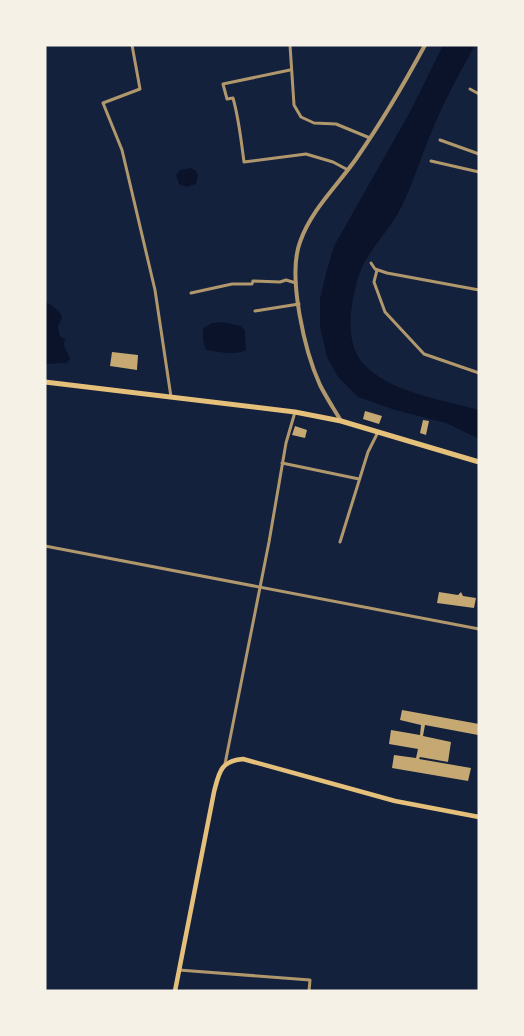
<svg xmlns="http://www.w3.org/2000/svg" width="524" height="1036" viewBox="0 0 524 1036" font-family="'Fira Sans Condensed',sans-serif">
<rect width="100%" height="100%" fill="#14213d"/>
<g fill="#0b132b">
<path d="M443,45H475C462,69 448,94 437,119C424,148 415,179 401,208C389,232 366,251 358,278C351,302 344,341 362,362C387,392 443,400 479,410V439L446,423L395,410L358,397L338,377L327,357L320,327V299L326,273L334,246L411,110Z"/>
<polygon points="191,168 196,171 198,175 196,184 187,187 179,184 176,175 180,170"/>
<path d="M45,302C50,304 62,311 62,318C62,319 58,326 58,327L60,336L65,339L64,345L70,359L67,363L45,364Z"/>
<path d="M222,322L241,326L245,331L246,350C234,356 219,352 206,350L203,340V328L212,323Z"/>
</g>
<g fill="#c6a872">
<polygon points="112,352 138,355 137,370 110,366"/>
<polygon points="365,411 382,416 379,424 363,419"/>
<polygon points="423,420 429,421 426,435 420,433"/>
<polygon points="295,426 307,430 305,438 292,435"/>
<polygon points="439,592 458,595 461,592 463,596 476,598 474,608 437,603"/>
<polygon points="402,710 479,724 478,735 425,725 423,736 451,742 448,762 420,757 419,759 471,768 468,781 392,768 394,755 416,758 418,749 389,744 391,730 420,735 421,725 400,720"/>
</g>
<g fill="none" stroke-linecap="round" stroke-linejoin="round">
<g stroke="#b1986c" stroke-width="3">
<polyline points="132,45 140,89 103,103 122,150 155,290 171,397"/>
<polyline points="290,45 294,105 301,117 314,123 336,124 370,138"/>
<path d="M290,70L223,84L227,99L233,98C239,119 241,140 244,162L306,154L333,162L348,170"/>
<polyline points="470,89 479,94"/>
<polyline points="440,140 479,154"/>
<polyline points="431,161 479,172"/>
<polyline points="371,263 375,269 387,273 479,290"/>
<polyline points="377,270 374,282 385,312 424,354 479,373"/>
<polyline points="191,293 232,284 252,284 253,281 280,282 286,280 296,283"/>
<polyline points="255,311 299,304"/>
<polyline points="282,463 359,479"/>
<polyline points="340,542 368,452 378,432"/>
<polyline points="45,546 479,629"/>
<polyline points="225,764 269,542 286,443 295,412"/>
<polyline points="179,970 310,980 309,991"/>
</g>
<path stroke="#b1986c" stroke-width="4" d="M341,421C334,409 326,397 320,385C305,352 287,277 300,242C311,210 337,186 356,159C381,123 404,84 425,45"/>
<path stroke="#e5c07b" stroke-width="4.5" d="M175,991L214,792C219,773 220,761 243,759L395,801L479,817"/>
<polyline stroke="#e5c07b" stroke-width="5" points="45,382 295,412 341,421 479,462"/>
</g>
<rect width="524" height="1036" fill="none" stroke="#f6f1e7" stroke-width="93"/>
</svg>
